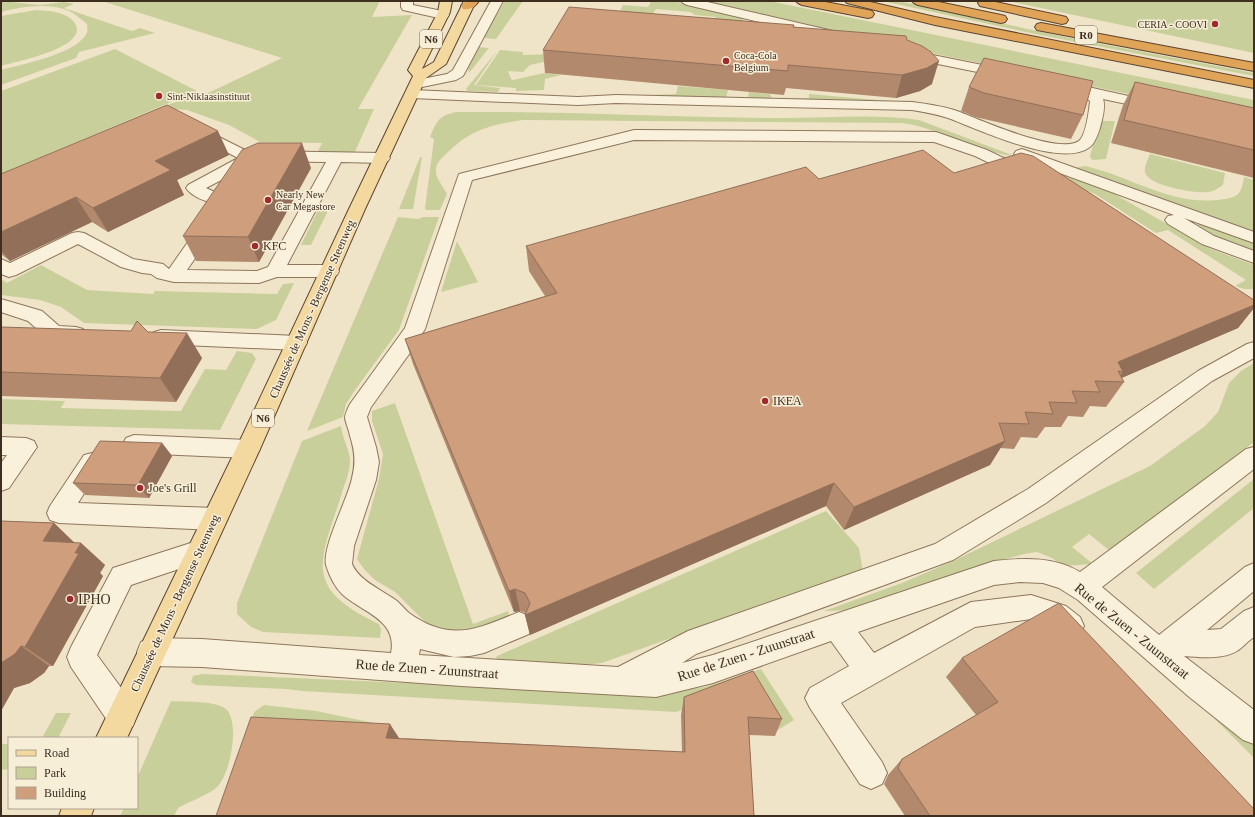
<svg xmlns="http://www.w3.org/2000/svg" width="1255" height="817" viewBox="0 0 1255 817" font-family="'Times New Roman',serif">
<rect width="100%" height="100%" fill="#f0e4c8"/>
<g fill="#c9cf9b">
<path d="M1,1L40,5L64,2L74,4L64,8L132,31L140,28L155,33L79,52L76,58L1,85V70C22,64 77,54 87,33C88,30 87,27 87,24C81,19 75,14 69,11C49,2 21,7 1,12Z"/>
<polygon points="102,1 380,1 372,17 412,15 358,109 374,109 354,154 317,153 322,143 260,142 229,125 187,110 174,109 1,175 199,92 206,94 282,58"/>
<polygon points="505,1 523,1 496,39 483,38"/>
<polygon points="642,1 673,1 736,15 742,18 744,22 714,24 716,17 695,15 690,12 656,9 653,14 625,14 620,11 623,5 648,7 651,2"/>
<polygon points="701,1 769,1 1254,100 1254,120 922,51"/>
<polygon points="882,1 898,1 1065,37 1254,73 1254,76 1035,34"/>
<polygon points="1008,1 1254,1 1254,53"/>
<path d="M36,10C48,11 65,11 74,22C93,47 14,62 1,66V16Z"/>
<polygon points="479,47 489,48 469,73 468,69"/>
<polygon points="115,49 197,91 1,174 1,91"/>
<polygon points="498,50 474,85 500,88 498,92 468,91 466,89"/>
<polygon points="500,50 523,52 523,55 555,54 548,61 530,65 523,72 508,71 511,79 513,80 544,73 561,75 545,79 544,90 516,91 516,88 476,85"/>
<polygon points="678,86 728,90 726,98 628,96 676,94"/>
<polygon points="749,92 770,94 772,99 809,98 809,94 901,102 752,99 748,97"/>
<path d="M456,112C561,111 666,117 771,118C820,119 871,113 919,120L1012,155C1007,156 1002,154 997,153C964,147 935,127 902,123L522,120C490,125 470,130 446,154C441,159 435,164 436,172C436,178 444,188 447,194L440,210H426L425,208L434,139L430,137C437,121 438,116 456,112Z"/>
<polygon points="1100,121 1115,121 1106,159 1094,160 1091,159 1090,156"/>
<path d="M1150,154L1225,173L1223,185C1219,188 1214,191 1209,192C1197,194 1147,186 1145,172C1144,167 1148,159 1150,154Z"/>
<polygon points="996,155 1026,160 1109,191 1211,249 1254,265 1254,289 1244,289 1235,286 1246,280 1168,230 1156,233 1095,194"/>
<polygon points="420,157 422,157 413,209 399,209"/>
<path d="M1085,166C1130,176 1170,205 1217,200C1224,199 1232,199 1238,194C1242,190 1243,183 1244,177L1254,180V234L1074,168Z"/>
<polygon points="320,206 330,207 311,245 301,245"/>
<polygon points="398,217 418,219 423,217 439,217 399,330 355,390 346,404 343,417 307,431"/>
<polygon points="1199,223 1254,243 1254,251 1216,237 1196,226"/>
<polygon points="457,241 478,282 441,292"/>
<polygon points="41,265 87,290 153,294 155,291 277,294 283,284 294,283 276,320 257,329 84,323 61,307 40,300 1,295 1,279 7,283"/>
<polygon points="237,351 252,353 256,359 220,430 1,424 1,399 65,401 61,408 181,411 205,369 226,370"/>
<polygon points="1254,363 1254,442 1110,551 1089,534 1072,547 1093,564 1063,566 1052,558 1037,552 1024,554 995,562 866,610 824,611 902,583 953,561 1150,466 1205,426 1218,412 1229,383 1241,371"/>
<polygon points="395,403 473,624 508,611 510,618 473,633 452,632 429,626 395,592 375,580 364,569 357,559 379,479 383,454 372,421 372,411"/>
<path d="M341,426C342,437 350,451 350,461C350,473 344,485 341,496C319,564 303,588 379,624L381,630L380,638L263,632L251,627L237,614V603L302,441Z"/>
<polygon points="1254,479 1254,508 1154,589 1136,573"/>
<polygon points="826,511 859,548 863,572 804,590 602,663 582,665 495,661 497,656"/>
<polygon points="761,669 794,720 776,731 749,686 676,712 302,691 286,689 196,685 191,682 193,676 202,674 660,694 704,687"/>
<polygon points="1192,696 1254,745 1254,758"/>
<path d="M171,701C185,702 217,700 227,710C240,725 230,776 216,788C208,795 188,802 178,808L174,816H120L124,808H137V778Z"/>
<polygon points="264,705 316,711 379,724 231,816 254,712"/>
<polygon points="56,713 71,713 58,738 42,738"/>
<polygon points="1,744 9,744 9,769 1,770"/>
</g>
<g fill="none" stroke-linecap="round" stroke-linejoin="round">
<defs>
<g id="minor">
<polygon points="401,1 413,1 413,5 447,12 449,15 447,18 443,19 403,10 401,7"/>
<polygon points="491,1 503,1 463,76 456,80 417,88 412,87 410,84 412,81 447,74 453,70"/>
<polygon points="681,1 703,1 846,34 848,37 846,40 842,41 687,5 683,3"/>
<polygon points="908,50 1007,70 1012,71 1014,74 1012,77 1007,78 903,57 901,54 903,51"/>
<path d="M1061,81L1160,103L1162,106L1160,109L1155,110L1103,99C1106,107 1102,120 1100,128C1098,134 1095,143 1090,147C1061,169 978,129 948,118C936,114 924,112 912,110L616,103L578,105L412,98L407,97L405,94L407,91L412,90L578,97L616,95L912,102C927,104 943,106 957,111C979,119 1062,157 1080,140C1086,133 1089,111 1090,101L1078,92L1056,88L1054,85L1056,82Z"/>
<path d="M199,127L251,153L257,151L382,153L388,155L390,158L388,161L382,163L341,162L287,265H330L337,267L339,271L337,275L330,277H277L259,283L174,282L157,278L151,274L142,273L121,267L78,244L16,275L9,277L1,274V259L10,263L72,233L78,232L84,233L133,259L163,264L169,269L202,222L208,221L214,222L217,226L187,270L257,271L268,267L326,162L258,161L206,188L219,194L221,198L219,202C209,204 192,197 186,188L188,185L238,158L194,135L191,132L194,129Z"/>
<path d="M634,130L936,132L987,150L1028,170L1030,173L1028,176L1022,178L1016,176L975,156L934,142L634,140L472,180L425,329L412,350L371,407L367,417L376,447L379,462L376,480L354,546L352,564C359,580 378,588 391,597C399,601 403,608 409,613C451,643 477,629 519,612L529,616L533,625L529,634L484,653L470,656L454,657L420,649L419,655L618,667L688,631L935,544L1028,489L1198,371L1247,344L1254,342V358L1212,381L1046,503L953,560L696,654L682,663L713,655L994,561C1023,558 1054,556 1080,572L1246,449L1254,447V469L1102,587L1159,635L1245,567L1254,563V591L1207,630L1221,629L1244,611L1254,607V637C1248,641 1243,647 1237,651C1222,660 1200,657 1184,656L1254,710V744L1243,740L1188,696L1078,600L1059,588L1043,583L1020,582L994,585L858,632L874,653L971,602L1031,595L1066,606L1080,617L1084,626L1080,635L1070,639L1060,635L1048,625L1031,619L975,627L841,703L882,762L887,773L882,784L871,789L860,784L810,708L805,698L810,688L849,666L831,641L713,683L656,697L461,686L202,667L151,666L141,662L137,652L141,642L151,638L202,639L391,653C398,619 361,612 342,594C335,587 329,575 326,565C322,546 348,499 352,478C356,463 355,451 350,436C349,430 346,424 345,418C345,414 348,408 350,404L405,328L459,174Z"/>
<polygon points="1022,149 1254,232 1254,243 1184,218 1214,236 1254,251 1254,263 1202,244 1168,224 1165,220 1168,216 1174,215 1016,157 1014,154 1016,151"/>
<polygon points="1,299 42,311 59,326 76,327 83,329 86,334 83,339 76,341 54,340 47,338 28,321 1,312"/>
<polygon points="161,330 297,336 304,338 307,343 304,348 297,350 161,344 154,342 151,337 154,332"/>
<polygon points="134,435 248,440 256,443 260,449 256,455 248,458 134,453 126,450 123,444 126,438"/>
<polygon points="1,437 26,438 34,441 37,447 9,488 1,491 1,463 7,455 1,455"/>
<polygon points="92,453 100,455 104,462 78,503 215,508 224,512 227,519 224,526 215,530 59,523 50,520 47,513 50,506 84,455"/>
<polygon points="200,540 209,543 213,551 209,559 131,585 97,655 133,704 137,715 133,726 122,730 111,726 71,667 67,657 71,647 113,568"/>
</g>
<g id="major">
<polygon points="440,1 452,1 450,12 422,69 434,62 464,1 476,1 446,64 426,78 365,209 260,449 127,738 96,738 236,449 349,209 413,76 408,70 438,12"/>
<polygon points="62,808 94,808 91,816 59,816"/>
</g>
<g id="highway">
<path d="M466,1H479C475,7 470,10 463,9L461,6Z"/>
<polygon points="796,1 820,1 868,10 872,11 874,14 872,17 868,18 802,5 798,3"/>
<polygon points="845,1 866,1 935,17 1254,80 1254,88 935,25 847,3"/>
<polygon points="912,1 934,1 1001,15 1005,16 1007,19 1005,22 1001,23 918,5 914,3"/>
<polygon points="979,1 991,1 1062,16 1066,17 1068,20 1066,23 1062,24 980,6 978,3"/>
<polygon points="1041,23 1254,63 1254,71 1037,30 1035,27 1037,24"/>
</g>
</defs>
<use href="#minor" stroke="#8d765c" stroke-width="2"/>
<use href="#major" stroke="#5b4430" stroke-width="2"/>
<use href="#highway" stroke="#5b4430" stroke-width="2"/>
<use href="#minor" fill="#faf1dc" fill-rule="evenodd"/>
<use href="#major" fill="#f3d9a0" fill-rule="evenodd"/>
<use href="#highway" fill="#e0a458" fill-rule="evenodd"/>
</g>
<g fill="#b2896c">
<polygon points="794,25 794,27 907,40 932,84 920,91 896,98 786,88 784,95 545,73 543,50"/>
<polygon points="1135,82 1254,108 1254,178 1111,143 1123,105"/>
<polygon points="969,87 1083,115 1071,139 975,117 961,111"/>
<polygon points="229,155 177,180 184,195 108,232 92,222 10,261 1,254 1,174"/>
<polygon points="311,168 259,262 196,261 183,236"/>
<polygon points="954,173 1254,300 1254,308 1238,328 1121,378 1124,382 1106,407 1090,406 1083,417 1068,416 1061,427 1045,427 1037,438 1021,437 1014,449 1000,448 990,465 844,530 826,506 530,635 525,615 526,613 520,611 514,612 413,364 405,339 545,296 529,271 526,246 819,179"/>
<polygon points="1,327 148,332 202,358 176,402 1,396"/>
<polygon points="162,443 172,456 149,498 85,495 73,483"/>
<polygon points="1,521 54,523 74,543 81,543 105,565 100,573 103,576 53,666 49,666 44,673 30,683 14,688 1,711"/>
<polygon points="962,658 1254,816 905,816 884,784 888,775 902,759 976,715 946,677"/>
<polygon points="684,697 782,719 775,736 749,735 754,816 400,738 682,752 681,715"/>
</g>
<g fill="#916f58">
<polygon points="939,61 932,84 920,91 896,98 902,75"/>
<polygon points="218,131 229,155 177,180 184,195 108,232 93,208 155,161"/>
<polygon points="302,143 311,168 259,262 248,237"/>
<polygon points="76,197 92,222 10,261 1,250 1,232"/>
<polygon points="1254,305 1254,308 1238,328 1117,380 1123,372 1118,371 1118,362"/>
<polygon points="187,333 202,358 176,402 160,378"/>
<polygon points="1005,441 990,465 844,530 854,507"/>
<polygon points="162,443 172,456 149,498 138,485"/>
<polygon points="834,483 826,506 530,635 525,615"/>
<polygon points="54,523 78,546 43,541"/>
<polygon points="81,543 105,565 100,573 103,576 53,666 25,647 75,553"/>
<polygon points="515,589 520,611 514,612 509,591"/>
<polygon points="21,646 49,666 44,673 30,683 14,688 1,711 1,663"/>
<polygon points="390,724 401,741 386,738"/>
</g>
<g fill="#cf9f7d" stroke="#916f58">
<polygon points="569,7 794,25 793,27 906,36 907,40 922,46 931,52 939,61 927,68 902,75 788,65 788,71 543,50"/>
<polygon points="984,58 1093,81 1083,115 984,93 969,87"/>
<polygon points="1135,82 1254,108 1254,150 1124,120"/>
<polygon points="167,105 218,131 155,161 171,170 93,208 76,197 1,232 1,174"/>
<polygon points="258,143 302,143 248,237 183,236 242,150"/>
<polygon points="923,150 954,173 1021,153 1033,156 1254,300 1254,305 1118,362 1123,372 1118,371 1124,382 1095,381 1100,392 1072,391 1077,403 1049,402 1053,414 1025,412 1029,424 999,423 1005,441 854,507 834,483 525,615 530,603 525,593 515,589 509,591 405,339 557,293 526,246 806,167 819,179"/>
<polygon points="137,321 148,332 187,333 160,378 1,372 1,327 131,331"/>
<polygon points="100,441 162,443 138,485 73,483"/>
<polygon points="1,521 54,523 43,541 81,543 75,553 79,553 25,647 21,646 15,654 1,663"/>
<polygon points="1059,603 1254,809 1254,816 930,816 898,768 902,759 998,702 962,658"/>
<polygon points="753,671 782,719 748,717 754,816 216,816 251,717 390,724 386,738 685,752 684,697"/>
</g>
<g fill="#9e2a2b" stroke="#f7eed8" stroke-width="1.5">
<circle cx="1215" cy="24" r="4"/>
<circle cx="726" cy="61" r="4"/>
<circle cx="159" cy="96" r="4"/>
<circle cx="268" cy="200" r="4"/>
<circle cx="255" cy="246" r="4"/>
<circle cx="765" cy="401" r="4"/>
<circle cx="140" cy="488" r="4"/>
<circle cx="70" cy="599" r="4"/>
</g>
<g text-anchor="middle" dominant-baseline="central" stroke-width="3" stroke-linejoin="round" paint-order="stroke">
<g font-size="10" fill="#3d2e20" stroke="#f7eed8" text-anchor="start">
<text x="1207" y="24" text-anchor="end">CERIA - COOVI</text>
<text x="734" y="55">Coca-Cola<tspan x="734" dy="12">Belgium</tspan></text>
<text x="167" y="96">Sint-Niklaasinstituut</text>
<text x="276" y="194">Nearly New<tspan x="276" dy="12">Car Megastore</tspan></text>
</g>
<g fill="#f7eed8" stroke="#756857" stroke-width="1">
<rect x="1075" y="26" width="22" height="18" rx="3"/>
<rect x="420" y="30" width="22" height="18" rx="3"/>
<rect x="252" y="409" width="22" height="18" rx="3"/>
</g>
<g font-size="11" font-weight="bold" fill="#3d2e20">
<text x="1086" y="35">R0</text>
<text x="431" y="39">N6</text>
<text x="263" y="418">N6</text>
</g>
<g font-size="12" fill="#3d2e20" stroke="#f7eed8" text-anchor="start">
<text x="263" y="246">KFC</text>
<text x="773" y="401">IKEA</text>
<text x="148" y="488">Joe's Grill</text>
</g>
<g font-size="12" fill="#3d2e20" stroke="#f7eed8">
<text transform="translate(312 309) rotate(-66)">Chaussée de Mons - Bergense Steenweg</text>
<text transform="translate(175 603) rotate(-65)">Chaussée de Mons - Bergense Steenweg</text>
</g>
<g font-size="14" fill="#3d2e20" stroke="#f7eed8" text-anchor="start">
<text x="78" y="599">IPHO</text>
</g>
<g font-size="14" fill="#3d2e20" stroke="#f7eed8">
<text transform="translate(1132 631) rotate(39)">Rue de Zuen - Zuunstraat</text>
<text transform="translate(746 655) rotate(-18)">Rue de Zuen - Zuunstraat</text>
<text transform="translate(427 669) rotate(4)">Rue de Zuen - Zuunstraat</text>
</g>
</g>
<rect width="1255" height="817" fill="none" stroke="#3d2e20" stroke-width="4"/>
<rect x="8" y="737" width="130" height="72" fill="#f7eed8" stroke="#ada18e"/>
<rect x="16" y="750" width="20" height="6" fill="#f3d9a0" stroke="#ada18e"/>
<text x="44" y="757" font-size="12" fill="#3d2e20">Road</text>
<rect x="16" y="767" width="20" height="12" fill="#c9cf9b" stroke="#ada18e"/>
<text x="44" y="777" font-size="12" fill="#3d2e20">Park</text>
<rect x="16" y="787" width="20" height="12" fill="#cf9f7d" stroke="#ada18e"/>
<text x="44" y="797" font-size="12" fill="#3d2e20">Building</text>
</svg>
